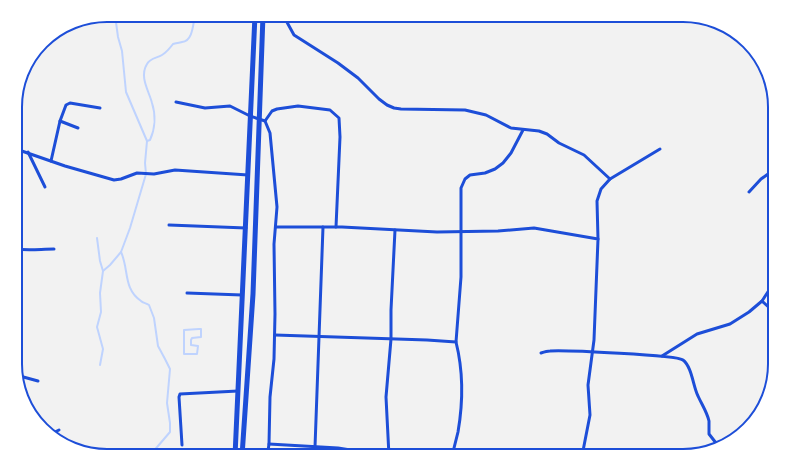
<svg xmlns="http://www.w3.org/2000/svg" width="790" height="471" viewBox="0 0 790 471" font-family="Mulish,sans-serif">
<rect width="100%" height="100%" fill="#f2f2f2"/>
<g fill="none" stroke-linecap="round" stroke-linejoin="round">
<g stroke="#bfd3fe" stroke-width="2">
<path d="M115,15L118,37L122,51L126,92L147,141L145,163L146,174L130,228L121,252C129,269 123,289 141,301C143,303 146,303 149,305L154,318L158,346L165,359L170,369L167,403L170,423V432L152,453L151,456"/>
<path d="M147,141L150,140C155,129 156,115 152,103C149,91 139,77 147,64C150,58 157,58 162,55C167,52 170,48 173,44C176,43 179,43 182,42C193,41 193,24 195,15"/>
<polyline points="97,238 100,261 103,271 100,293 101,312 97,327 103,349 100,365"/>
<polyline points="103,271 110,265 121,252"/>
<polygon points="199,329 201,329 201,337 192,338 191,340 191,345 198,346 197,354 184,354 184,330"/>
</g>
<g stroke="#1d4ed8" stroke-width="3">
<polyline points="283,15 294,35 338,63 358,78 379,99 387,105 394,108 401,109 465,110 486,115 511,128 539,131 547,134 559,143 584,155 610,179"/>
<polyline points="176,102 205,108 230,106 250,116 265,121 270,133 277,207 274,244 275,314 274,359 270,397 269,444 268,451 265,456"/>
<polyline points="60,121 78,128"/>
<polyline points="265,121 272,111 277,109 298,106 330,110 339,118 340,137 336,227"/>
<polyline points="16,149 65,166 114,180 121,179 137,173 154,174 175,170 248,175"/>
<polyline points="28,152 45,187"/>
<polyline points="51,161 60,121 66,105 70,103 100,108"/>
<polyline points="749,192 761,179 775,169"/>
<polyline points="169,225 246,228"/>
<polyline points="276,227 342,227 437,232 498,231 534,228 598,239 594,340 588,385 590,415 582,456"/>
<polyline points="598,239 597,201 601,189 610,179 660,149"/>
<path d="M16,249C29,251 41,249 54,249"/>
<polyline points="187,293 242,295"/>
<polyline points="762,301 775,313"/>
<path d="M275,335L427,340L456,342C463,370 463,403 458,432C456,440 454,448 452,456"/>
<polyline points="456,342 461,277 461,188 465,179 470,175 485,173 495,169 503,163 511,153 523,130"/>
<path d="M541,353C544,352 547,351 550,351C564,350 677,355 683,360C692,367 693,386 698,396C702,405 707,412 709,421C709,425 709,430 709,434L716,443L717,447"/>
<polyline points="662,356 697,334 730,324 749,312 762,301 775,281"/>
<polyline points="16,375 38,381"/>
<polyline points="51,434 59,430"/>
<polyline points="269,444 338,448 388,456"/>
<polyline points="182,445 179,397 180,394 238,391"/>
<polyline points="315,447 323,227"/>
<polyline points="351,450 352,456"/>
<polyline points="389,456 386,397 391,339 391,310 395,230"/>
</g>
<g stroke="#1d4ed8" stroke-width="5">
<polyline points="235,456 255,15"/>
<polyline points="242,456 253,294 263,15"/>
</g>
</g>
<path d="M0 0H790V471H0ZM107 22H683A85 85 0 0 1 768 107V364A85 85 0 0 1 683 449H107A85 85 0 0 1 22 364V107A85 85 0 0 1 107 22Z" fill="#fff" fill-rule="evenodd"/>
<path fill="none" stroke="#1d4ed8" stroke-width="2" d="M107 22H683A85 85 0 0 1 768 107V364A85 85 0 0 1 683 449H107A85 85 0 0 1 22 364V107A85 85 0 0 1 107 22Z"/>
</svg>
